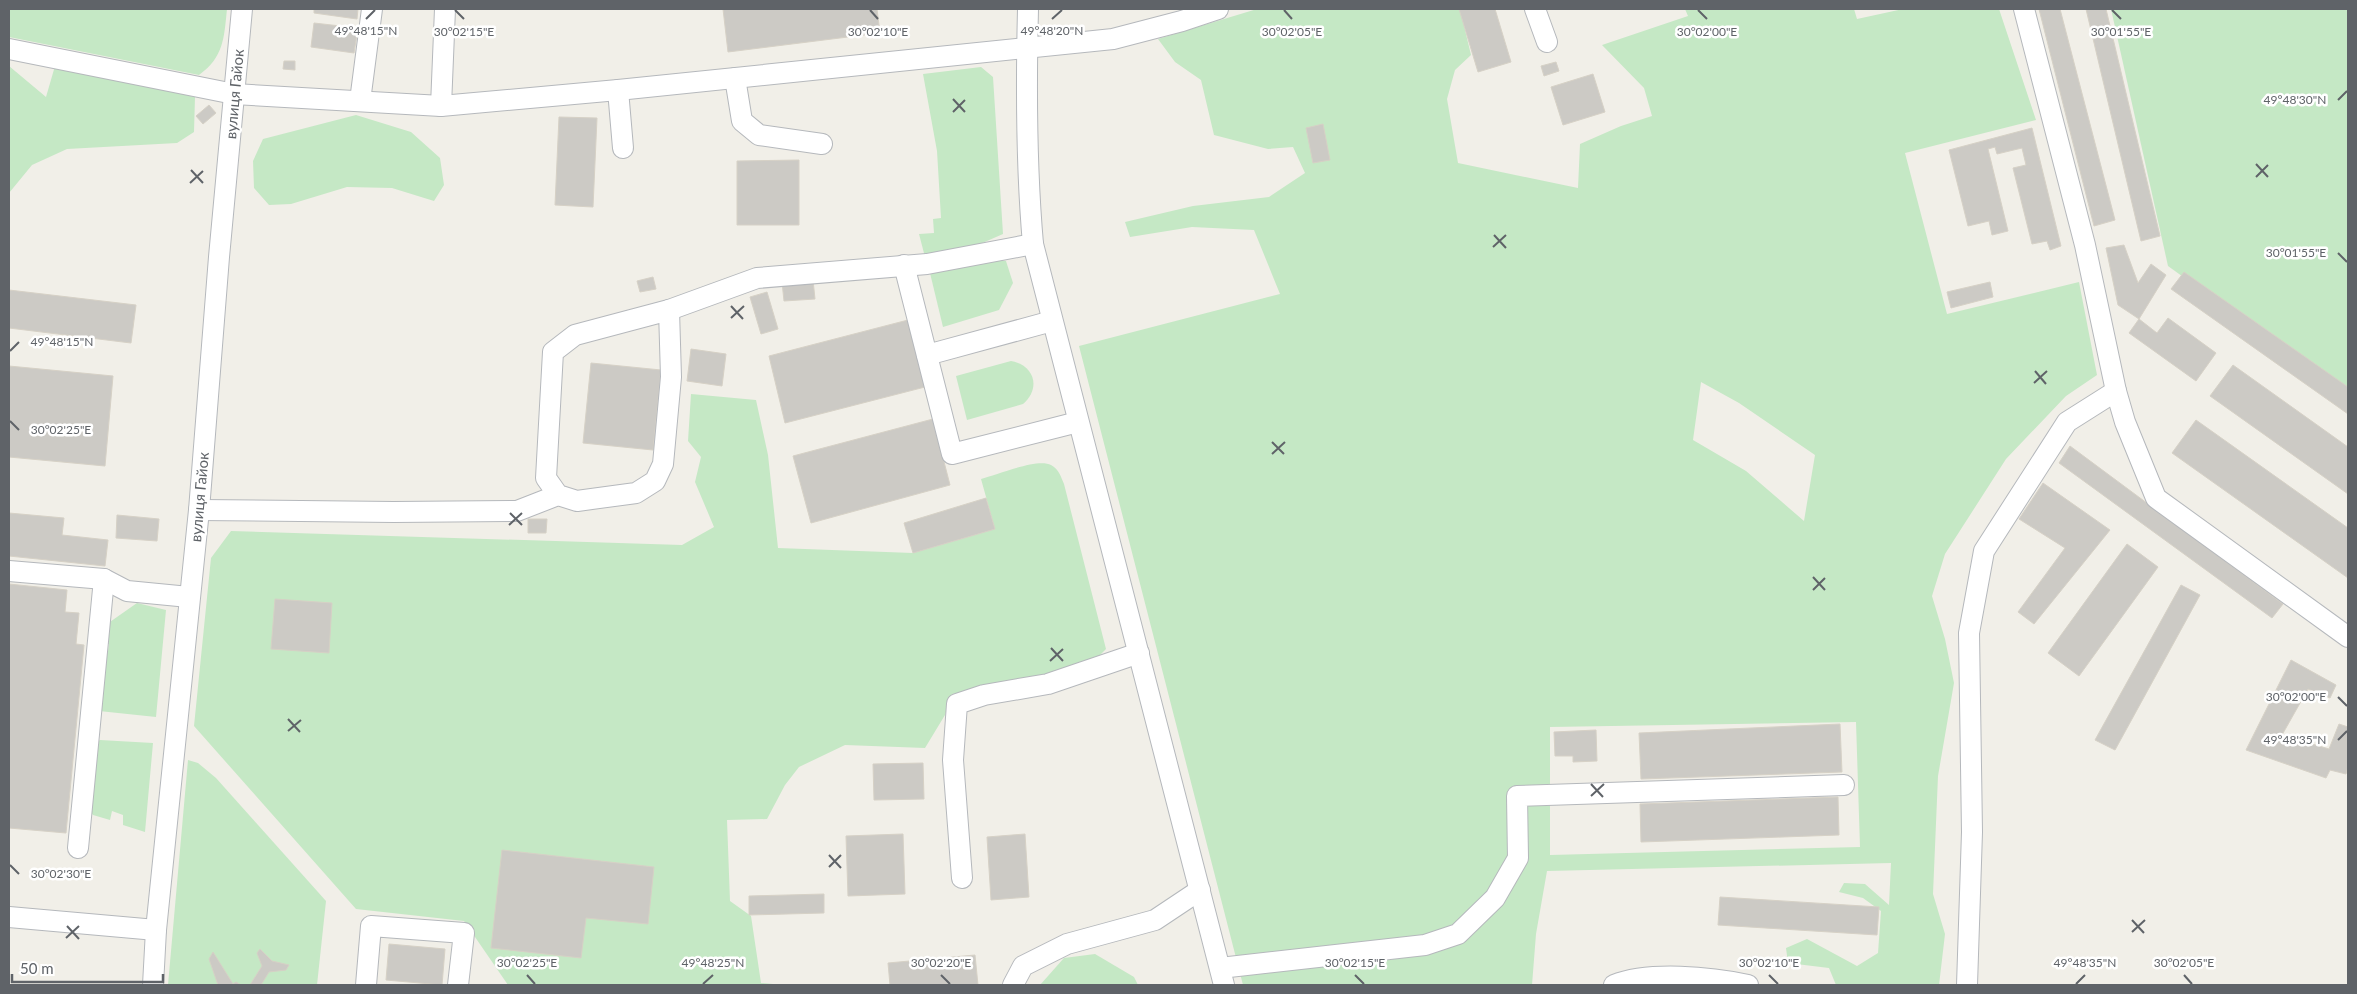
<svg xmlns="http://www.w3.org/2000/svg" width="2357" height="994" viewBox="0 0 2357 994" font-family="Lato,sans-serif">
<rect width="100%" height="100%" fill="#f1efe8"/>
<g fill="#c5e8c5" fill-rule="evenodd">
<path d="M9,9H227C224,38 224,57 199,75L9,37Z"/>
<path d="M1257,9H1460L1471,55L1455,70L1447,99L1458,163L1578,188L1580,144L1621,126L1652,116L1644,88L1602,45L1688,16L1685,9H1854L1857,19L1903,9H1999L2036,120L1905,153L1947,314L2079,282L2097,375L2066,396L2006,459L1945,554L1932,596L1945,639L1954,683L1938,776L1933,894L1945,934L1939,985H1836L1829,968L1788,963L1786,948L1807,939L1857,966L1878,953L1881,911L1863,898L1839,892L1844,883L1865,884L1889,905L1891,863L1547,871L1536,934L1532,985H1243L1079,346L1280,294L1254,230L1192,227L1130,237L1125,222L1193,206L1269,197L1305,173L1293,147L1268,149L1214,135L1201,80L1175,62L1158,39ZM1701,382L1739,403L1815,455L1804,521L1746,471L1693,440ZM1856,722L1860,847L1550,855V727Z"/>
<polygon points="2111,9 2348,9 2348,396 2168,266"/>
<polygon points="9,66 46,97 55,66 195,97 194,132 177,143 67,149 32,165 9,193"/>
<polygon points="981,67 993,77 1003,234 980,244 925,257 919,234 934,233 933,219 941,218 937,151 923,74"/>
<polygon points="356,115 411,132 440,158 444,185 434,201 392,188 347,187 291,204 269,205 254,188 253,161 263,139"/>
<polygon points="986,259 1006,261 1013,283 999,310 943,327 930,273"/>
<path d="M1011,361C1035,365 1041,389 1023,404L967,420L956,376Z"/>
<path d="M691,394L756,400L768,455L778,548L913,553L995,529L981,479C997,475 1037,458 1051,465C1059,469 1061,477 1064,484L1106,649L1095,660L1043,680L952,694L945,715L925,748L845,745L799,767L785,785L767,819L727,820L730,901L751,916L761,983L784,985H508L464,921L356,909L194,726L211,558L231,531L682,545L714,527L695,482L701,457L688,441Z"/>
<polygon points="137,603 166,610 156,717 99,711 106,651 108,651 109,644 106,644 107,624"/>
<polygon points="100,740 153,743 145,832 123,825 123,815 112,811 110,820 93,815 88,808 94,745"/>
<polygon points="188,760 198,763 216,778 326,901 317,985 168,985"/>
<polygon points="1095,954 1134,977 1138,985 1040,985 1064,958"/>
</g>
<g fill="#cccac5" stroke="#d6d1c6">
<polygon points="314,9 358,9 357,19 314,13"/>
<polygon points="723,9 877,9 880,33 728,52"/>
<polygon points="1459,9 1495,9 1511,62 1478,72"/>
<polygon points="2039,9 2060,9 2115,220 2094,226"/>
<polygon points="2086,9 2106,9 2160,236 2141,241"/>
<polygon points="314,23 358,28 354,53 311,47"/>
<polygon points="284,61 295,61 295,70 283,69"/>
<polygon points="1556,62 1559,71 1544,76 1541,66"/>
<polygon points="1593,74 1605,112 1563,125 1551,87"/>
<polygon points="209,105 216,113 203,124 196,116"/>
<polygon points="559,117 597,118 593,207 555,205"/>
<polygon points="1323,124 1330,160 1313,163 1306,128"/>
<polygon points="2032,128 2061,246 2050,250 2047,241 2032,244 2013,168 2026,165 2022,148 1997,154 1995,147 1988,149 2008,231 1992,235 1989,221 1968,226 1949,150"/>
<polygon points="799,160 799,225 737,225 737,161"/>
<polygon points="2124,245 2138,283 2151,264 2166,275 2139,319 2118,305 2106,248"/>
<polygon points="2184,272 2348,387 2348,414 2171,289"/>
<polygon points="653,277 656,289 640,292 637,281"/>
<polygon points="813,280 815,299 784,301 782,282"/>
<polygon points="1990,282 1993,297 1951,308 1947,292"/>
<polygon points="9,290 136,305 131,343 9,328"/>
<polygon points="767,292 778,329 761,334 750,297"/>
<polygon points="2168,318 2216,353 2196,381 2129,333 2139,319 2157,333"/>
<polygon points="908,320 925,387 785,423 769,356"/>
<polygon points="691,349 726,354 722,386 687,381"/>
<polygon points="591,363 661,370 653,450 583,443"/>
<polygon points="2233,365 2348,447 2348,494 2210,396"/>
<polygon points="9,366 113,376 105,466 9,457"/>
<polygon points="933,419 950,485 811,523 793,456"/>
<polygon points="2196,420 2348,528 2348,578 2172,453"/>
<polygon points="2070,446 2283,604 2272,618 2059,463"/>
<polygon points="2043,483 2110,530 2034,624 2018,612 2065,548 2019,519"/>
<polygon points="986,498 995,529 913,553 904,523"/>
<polygon points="9,513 64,518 62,535 108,540 105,566 9,556"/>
<polygon points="117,515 159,519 157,541 116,538"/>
<polygon points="528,519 547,519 546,533 528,533"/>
<polygon points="2127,544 2158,567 2079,676 2048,653"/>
<polygon points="9,584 67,590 65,612 79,613 76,644 84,645 66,833 9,828"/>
<polygon points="2181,585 2200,595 2115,750 2095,740"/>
<polygon points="275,599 332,603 329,653 271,649"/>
<polygon points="2291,660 2336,685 2330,698 2308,689 2282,735 2329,749 2339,724 2348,727 2348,766 2346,774 2330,770 2326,778 2246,750"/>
<polygon points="1840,724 1842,772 1641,779 1639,733"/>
<polygon points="1596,730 1597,761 1573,762 1573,756 1555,756 1554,732"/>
<polygon points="923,763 924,799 874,800 873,764"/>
<polygon points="1838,797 1839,835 1641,842 1640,804"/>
<polygon points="903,834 905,894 848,896 846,836"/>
<polygon points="1025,834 1029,897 991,900 987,837"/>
<polygon points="502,850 654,867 648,924 586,918 581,958 491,948"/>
<polygon points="824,894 824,913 749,915 749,896"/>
<polygon points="1720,897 1879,907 1877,935 1718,925"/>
<polygon points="389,944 445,949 442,985 386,980"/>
<polygon points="260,949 272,961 289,965 286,970 269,972 261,985 250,985 262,966 257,953"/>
<polygon points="213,952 233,984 236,982 241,985 218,985 209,959"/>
<polygon points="975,955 978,985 890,985 888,963"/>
</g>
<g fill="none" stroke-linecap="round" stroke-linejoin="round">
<defs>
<g id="minor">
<path d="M1028,9C1026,88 1026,165 1033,244L1224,985"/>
<polyline points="1535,9 1547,42"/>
<polyline points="2024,9 2085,245 2116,391 2125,422 2156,498 2348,637"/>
<polyline points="9,49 234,94 441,106 618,90 1113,39 1182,21 1218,9"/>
<polyline points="735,78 742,121 759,135 822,144"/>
<polyline points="618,90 623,148"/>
<polyline points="360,101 372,9"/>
<polyline points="441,106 445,9"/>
<polyline points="904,265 952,454 1078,422"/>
<polyline points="669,310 757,278 927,264 1033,244"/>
<polyline points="927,355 1052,321"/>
<polyline points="199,510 394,512 517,511 558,495 577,501 636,493 655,481 663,464 671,377 669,310 575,335 553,352 546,478 558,495"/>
<polyline points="9,571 104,579 127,591 189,597"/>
<polyline points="78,848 104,579"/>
<polyline points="962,878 953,760 957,704 984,695 1048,684 1139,653"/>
<polyline points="9,917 156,930"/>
<polyline points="1220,968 1425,945 1458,934 1495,898 1518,858 1517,796 1844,785"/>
<polyline points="153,985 156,930 199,510 219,257 242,9"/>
<polyline points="366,985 371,926 464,933 458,985"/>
<polyline points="1013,985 1023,966 1067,944 1155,920 1200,890"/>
<path d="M1614,985C1649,971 1711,977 1748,985"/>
<polyline points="1967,985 1972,832 1969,633 1984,551 2067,422 2116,391"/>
</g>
</defs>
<use href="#minor" stroke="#b5b8bc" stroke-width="22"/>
<use href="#minor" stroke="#fff" stroke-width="20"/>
</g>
<path fill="none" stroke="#5f6368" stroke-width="2" d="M455,10L464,19M870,10L878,19M1284,10L1292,19M1698,10L1707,19M2112,10L2121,19M366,19L375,10M1052,19L1062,10M953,99L965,112M2338,100L2347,91M953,112L965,100M2256,164L2268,177M191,170L203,183M2256,177L2268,165M190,183L203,171M1494,235L1506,248M1493,247L1506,235M2338,253L2347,262M731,306L743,319M731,318L744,306M10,351L19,342M2035,371L2046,384M2034,383L2047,371M10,421L19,430M1272,442L1284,454M1272,454L1285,442M510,513L522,525M509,525L522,513M1813,577L1825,590M1813,590L1825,578M1051,648L1063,661M1050,661L1063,649M2338,697L2347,706M288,719L300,732M288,731L301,720M2338,740L2347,731M1591,784L1603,797M1591,796L1604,784M829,855L841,868M10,865L19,874M829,867L841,855M2132,920L2144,933M67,926L79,939M2132,932L2145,920M66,938L79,926M527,975L535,984M941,975L950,984M1355,975L1364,984M1769,975L1778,984M2184,975L2192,984M703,984L713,975M2076,984L2085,975"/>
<g text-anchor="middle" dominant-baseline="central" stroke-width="5" stroke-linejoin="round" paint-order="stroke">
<g font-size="15" fill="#5f6368" stroke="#fff">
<text transform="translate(234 94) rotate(-85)">вулиця Гайок</text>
<text transform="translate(199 497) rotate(-85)">вулиця Гайок</text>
</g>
</g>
<g font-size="12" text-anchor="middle" fill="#5f6368" stroke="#fff" stroke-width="5" stroke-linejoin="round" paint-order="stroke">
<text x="366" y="35">49°48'15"N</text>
<text x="1052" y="35">49°48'20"N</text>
<text x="464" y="36">30°02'15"E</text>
<text x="878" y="36">30°02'10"E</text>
<text x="1292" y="36">30°02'05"E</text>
<text x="1707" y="36">30°02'00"E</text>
<text x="2121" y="36">30°01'55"E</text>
<text x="2295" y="104">49°48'30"N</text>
<text x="2296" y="257">30°01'55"E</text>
<text x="62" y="346">49°48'15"N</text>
<text x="61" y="434">30°02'25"E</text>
<text x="2296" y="701">30°02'00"E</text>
<text x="2295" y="744">49°48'35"N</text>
<text x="61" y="878">30°02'30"E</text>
<text x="527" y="967">30°02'25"E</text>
<text x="941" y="967">30°02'20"E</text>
<text x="1355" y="967">30°02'15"E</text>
<text x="1769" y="967">30°02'10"E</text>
<text x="2184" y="967">30°02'05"E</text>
<text x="713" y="967">49°48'25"N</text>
<text x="2085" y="967">49°48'35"N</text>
</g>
<rect width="2357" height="994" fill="none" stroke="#5f6368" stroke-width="20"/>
<path d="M12 974v8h151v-8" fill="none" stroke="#5f6368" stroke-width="2.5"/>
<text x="20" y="974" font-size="15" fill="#5f6368" stroke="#ffffff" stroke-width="4" paint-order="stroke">50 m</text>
</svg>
